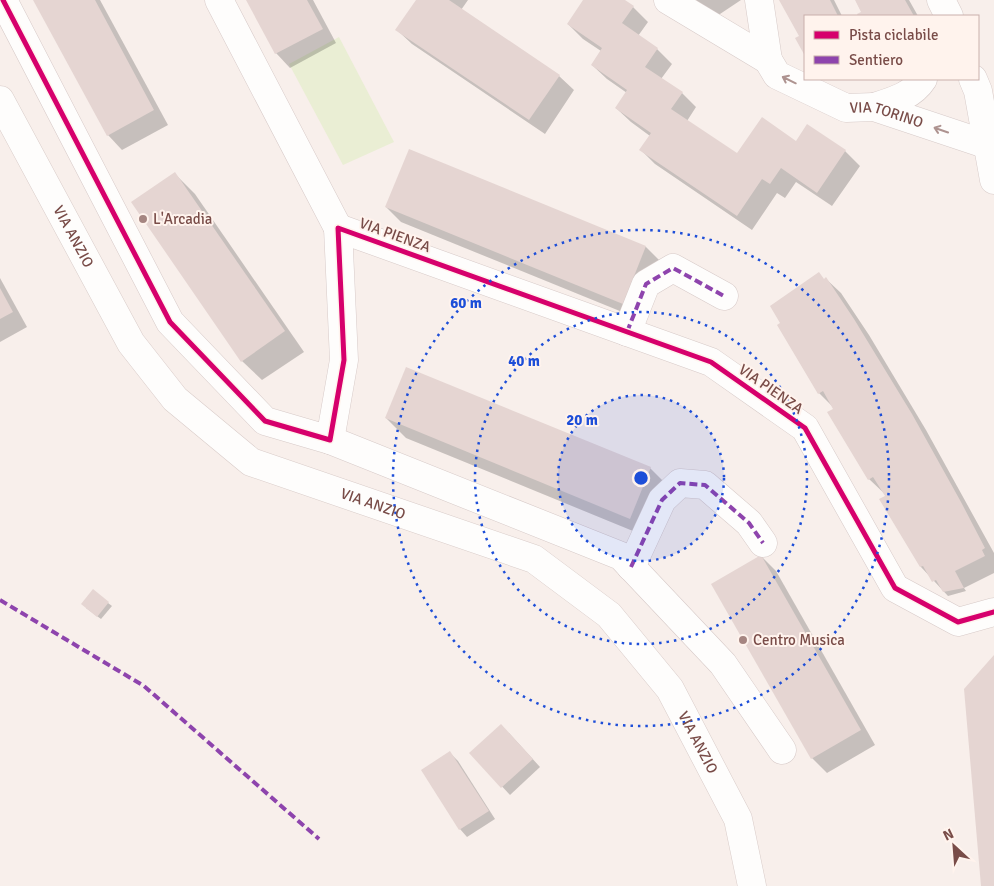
<svg xmlns="http://www.w3.org/2000/svg" width="994" height="886" viewBox="0 0 994 886" font-family="Signika,sans-serif">
<rect width="100%" height="100%" fill="#f8efeb"/>
<polygon fill="#eaeed4" points="339,37 394,142 343,165 289,64"/>
<g fill="#0003">
<polygon points="35,0 100,0 168,125 122,150 108,135"/>
<polygon points="247,0 313,0 336,43 290,68 276,53"/>
<polygon points="417,0 468,0 461,10 559,76 574,90 545,134 412,44 397,30"/>
<polygon points="585,0 623,0 633,7 648,22 638,36 657,49 672,64 661,79 682,93 696,107 687,121 737,155 796,143 845,151 860,166 832,206 796,182 785,198 777,193 752,230 655,164 641,150 650,136 631,122 616,108 627,93 607,79 592,65 601,51 583,39 568,24"/>
<polygon points="696,0 741,0 714,18"/>
<polygon points="781,0 834,0 842,16 805,16 805,54 797,38 801,36"/>
<polygon points="856,0 909,0 918,16 860,16 859,15 863,12"/>
<polygon points="175,174 195,194 304,352 262,380 242,361"/>
<polygon points="386,207 646,247 660,261 637,318 401,222"/>
<polygon points="0,278 27,327 0,342"/>
<polygon points="826,279 841,293 869,335 926,430 994,553 994,573 964,588 966,591 948,596 921,567 887,496 869,479 835,409 819,393 825,280"/>
<polygon points="386,418 650,468 670,488 650,538 406,438"/>
<polygon points="761,556 776,571 875,745 827,773 812,758"/>
<polygon points="108,603 112,606 101,619 86,608"/>
<polygon points="509,733 540,767 510,795 471,753"/>
<polygon points="450,753 458,761 495,819 467,837 460,829"/>
</g>
<g fill="#e5d5d2">
<polygon points="33,0 95,0 154,110 107,136"/>
<polygon points="246,0 307,0 323,29 275,54"/>
<polygon points="416,0 449,0 560,75 529,120 395,30"/>
<polygon points="583,0 625,0 634,6 622,23 658,48 645,67 683,92 671,109 737,153 762,117 796,141 807,124 846,150 817,193 781,168 770,184 762,179 737,216 639,150 651,133 615,108 627,90 591,65 602,48 567,24"/>
<polygon points="779,0 830,0 838,16 805,16 805,56 795,38 799,36"/>
<polygon points="855,0 905,0 914,16 858,16 857,14 861,12"/>
<polygon points="409,149 646,246 623,304 385,207"/>
<polygon points="175,172 285,331 241,362 131,202"/>
<polygon points="819,272 824,279 826,277 854,319 912,414 961,502 985,548 982,550 985,556 955,571 964,588 943,592 936,580 932,582 923,566 920,567 879,499 885,496 873,477 868,480 827,412 833,409 823,391 818,394 777,325 780,323 770,306"/>
<polygon points="0,288 13,312 0,319"/>
<polygon points="406,367 651,467 630,519 385,418"/>
<polygon points="761,555 861,730 811,759 711,584"/>
<polygon points="93,589 109,602 97,617 81,604"/>
<polygon points="994,655 994,886 981,886 964,689"/>
<polygon points="501,724 533,759 501,788 469,753"/>
<polygon points="450,751 489,811 459,830 421,770"/>
</g>
<g fill="none" stroke-linecap="round" stroke-linejoin="round">
<defs>
<g id="street">
<polyline points="3,0 170,322 265,421 330,440 344,360 338,228 711,362 805,428 895,588 958,622 994,612"/>
<polyline points="219,0 338,228"/>
<path id="s1" d="M668,0L768,60L777,75L846,108L874,107L988,145"/>
<polyline points="759,0 768,60"/>
<polyline points="941,0 949,16"/>
<polyline points="973,79 978,91 994,180"/>
<path d="M874,107C893,101 912,96 923,79"/>
<polyline points="627,332 646,284 673,268 724,296"/>
<polyline points="330,440 621,556 723,664 782,750"/>
<polyline points="631,567 662,500 680,483 705,485 749,523 763,543"/>
</g>
<g id="secondary">
<path id="s2" d="M0,100L131,343L175,399L251,462L534,559L609,615L670,689L738,819L752,886"/>
</g>
</defs>
<use href="#street" stroke="#d7cac8" stroke-width="29"/>
<use href="#secondary" stroke="#d9ccc9" stroke-width="29"/>
<use href="#street" stroke="#fefdfc" stroke-width="28"/>
<use href="#secondary" stroke="#fefdfc" stroke-width="28"/>
<g stroke="#8e44ad" stroke-width="4" stroke-dasharray="8 4" stroke-linecap="butt">
<polyline points="627,332 646,284 673,268 724,296"/>
<polyline points="631,567 662,500 680,483 705,485 749,523 763,543"/>
<polyline points="0,600 144,686 319,839"/>
</g>
<defs>
<polyline id="cycleway" points="3,0 170,322 265,421 330,440 344,360 338,228 711,362 805,428 895,588 958,622 994,612"/>
</defs>
<use href="#cycleway" stroke="#fff3ed" stroke-width="8"/>
<use href="#cycleway" stroke="#d6006c" stroke-width="5"/>
</g>
<defs><path id="oneway-shaft" d="M-6 0H5M1.5-3L5.5 0L1.5 3" fill="none" stroke-width="1.6" stroke-linecap="round" stroke-linejoin="round" transform="scale(1.25)"/></defs>
<g stroke="#ae9390">
<use href="#oneway-shaft" transform="translate(789 80) rotate(-154)"/>
<use href="#oneway-shaft" transform="translate(941 130) rotate(-161)"/>
</g>
<circle cx="641" cy="478" r="83" fill="#1d4ed8" fill-opacity=".12"/>
<g fill="none" stroke="#1d4ed8" stroke-width="2.5" stroke-dasharray="2.5 5">
<circle cx="641" cy="478" r="83"/>
<circle cx="641" cy="478" r="166"/>
<circle cx="641" cy="478" r="248"/>
</g>
<g fill="#a58581" stroke="#fff3ed" stroke-width="2">
<circle cx="143" cy="219" r="5"/>
<circle cx="743" cy="640" r="5"/>
</g>
<g text-anchor="middle" dominant-baseline="central" stroke-width="4" stroke-linejoin="round" paint-order="stroke">
<g font-size="15" fill="#794c48" stroke="#fff3ed">
<text stroke="none"><textPath href="#s1" startOffset="252">VIA TORINO</textPath></text>
<text transform="translate(395 235) rotate(20)">VIA PIENZA</text>
<text stroke="none"><textPath href="#s2" startOffset="155">VIA ANZIO</textPath></text>
<text transform="translate(771 389) rotate(35)">VIA PIENZA</text>
<text stroke="none"><textPath href="#s2" startOffset="575">VIA ANZIO</textPath></text>
<text stroke="none"><textPath href="#s2" startOffset="995">VIA ANZIO</textPath></text>
</g>
<g font-size="15" fill="#794c48" stroke="#fff3ed" text-anchor="start">
<text x="153" y="219">L'Arcadia</text>
<text x="753" y="640">Centro Musica</text>
</g>
</g>
<circle cx="641" cy="478" r="8" fill="#1d4ed8" stroke="#fff3ed" stroke-width="2.5"/>
<g font-size="15" text-anchor="middle" font-weight="bold" fill="#1d4ed8" stroke="#fff3ed" stroke-width="4" stroke-linejoin="round" paint-order="stroke">
<text x="466" y="308">60 m</text>
<text x="524" y="366">40 m</text>
<text x="582" y="425">20 m</text>
</g>
<rect x="804" y="15" width="175" height="65" fill="#fff3ed" stroke="#c9b0ab"/>
<rect x="814" y="31" width="25" height="8" fill="#d6006c" stroke="#c9b0ab"/>
<text x="849" y="40" font-size="15" fill="#794c48">Pista ciclabile</text>
<rect x="814" y="56" width="25" height="8" fill="#8e44ad" stroke="#c9b0ab"/>
<text x="849" y="65" font-size="15" fill="#794c48">Sentiero</text>
<g transform="translate(954 846) rotate(334)" stroke="#fff3ed" stroke-width="4" paint-order="stroke">
<path d="M0-4L9 19L0 12L-9 19Z" fill="#794c48"/>
<text y="-8" font-size="14" font-weight="bold" text-anchor="middle" fill="#794c48">N</text>
</g>
</svg>
